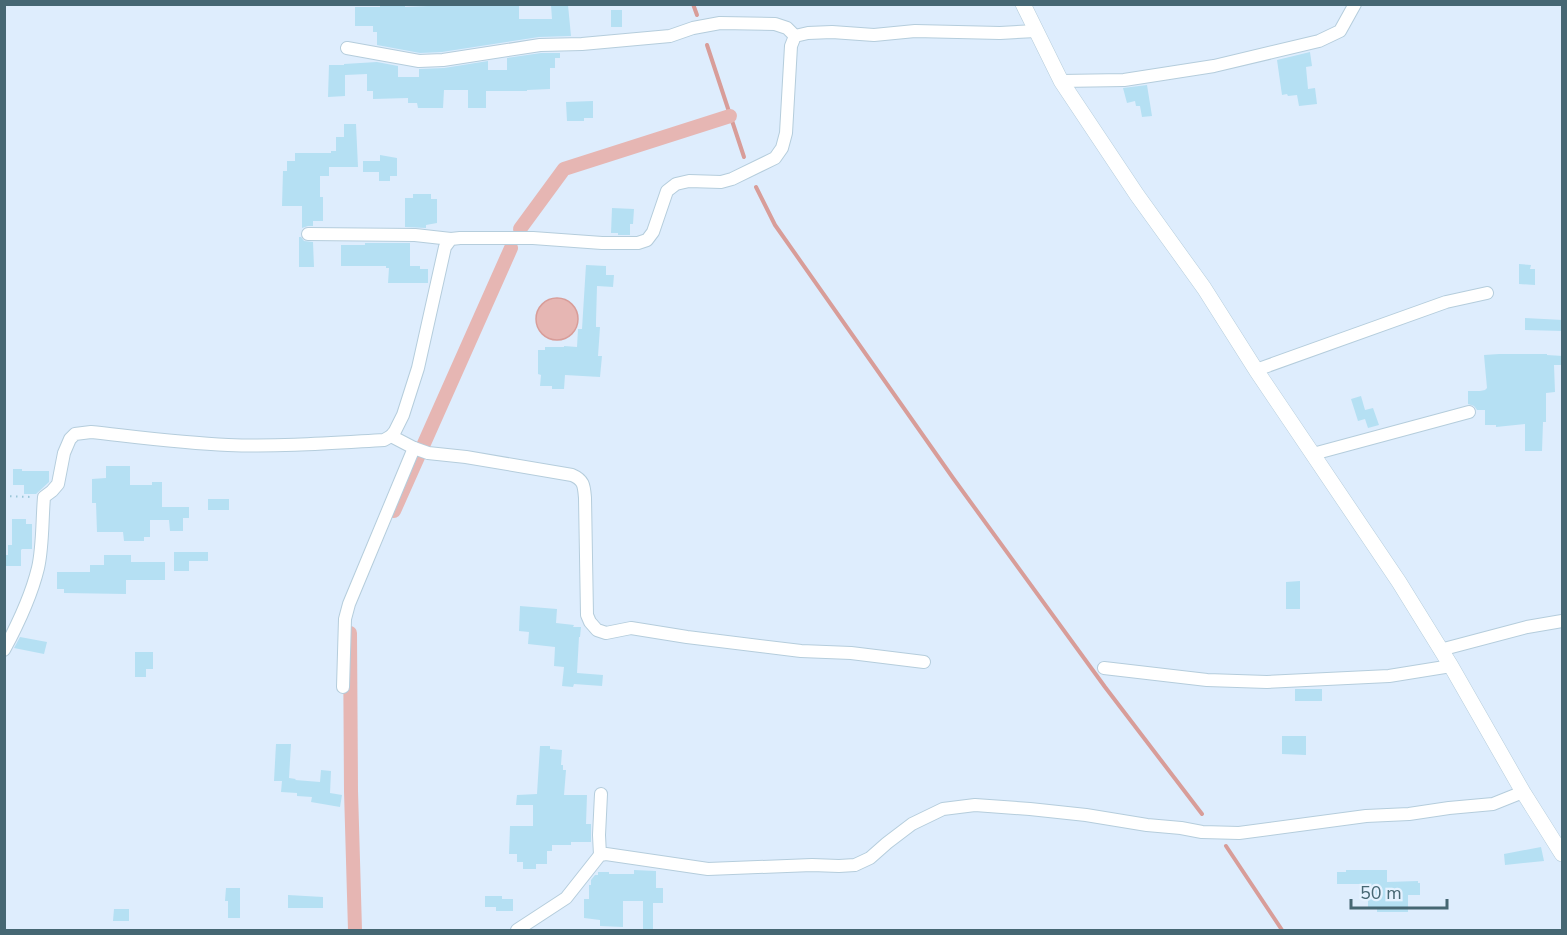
<svg xmlns="http://www.w3.org/2000/svg" width="1567" height="935" viewBox="0 0 1567 935" font-family="'Nunito Sans',sans-serif">
<rect width="100%" height="100%" fill="#deedfd"/>
<circle fill="#e6b6b3" stroke="#d89d99" stroke-width="1.5" cx="557" cy="319" r="21"/>
<g fill="none" stroke-linecap="round" stroke-linejoin="round">
<g stroke="#d89d99" stroke-width="4">
<polyline points="693,4 697,15"/>
<polyline points="707,45 744,157"/>
<polyline points="756,187 775,225 953,478 1105,687 1202,814"/>
<polyline points="1226,846 1282,930"/>
</g>
<g stroke="#e6b6b3" stroke-width="14">
<polyline points="520,229 564,169 730,116"/>
<polyline points="394,511 511,248"/>
<polyline points="350,633 351,791 355,930"/>
</g>
</g>
<g fill="#b5e0f3">
<polygon points="380,4 405,4 405,7 428,6 428,4 519,4 519,19 552,19 551,5 568,5 571,36 539,37 442,52 420,53 377,45 377,32 373,32 373,26 355,26 355,7 380,7"/>
<rect x="611" y="10" width="11" height="17"/>
<polygon points="1310,52 1312,66 1306,67 1308,89 1315,88 1317,104 1299,106 1297,95 1288,96 1287,94 1282,95 1277,60"/>
<polygon points="541,53 560,53 560,58 555,58 555,68 550,68 550,89 527,90 527,91 486,91 486,108 468,108 468,90 444,90 443,108 418,108 417,103 408,103 408,98 373,99 373,91 367,91 367,74 345,75 345,96 328,97 329,65 344,65 344,64 377,62 398,66 398,77 419,77 419,69 444,68 488,61 488,70 507,70 507,58"/>
<polygon points="1147,85 1152,116 1142,117 1140,106 1136,106 1135,101 1127,103 1123,88"/>
<polygon points="593,101 593,118 584,118 584,121 567,121 566,102"/>
<polygon points="344,124 356,124 358,167 329,167 329,176 320,176 320,197 323,197 323,221 313,221 313,226 308,226 302,228 302,206 282,206 283,171 287,171 287,161 295,161 295,153 331,153 331,151 336,151 336,137 344,137"/>
<polygon points="380,155 397,158 397,176 390,176 390,181 379,181 379,172 363,172 363,161 380,161"/>
<polygon points="413,194 431,194 431,199 437,199 437,223 426,225 426,228 405,227 405,198 413,198"/>
<polygon points="612,208 634,209 633,224 630,224 630,235 618,235 618,233 611,233"/>
<polygon points="299,237 301,237 304,241 313,242 314,267 299,267"/>
<polygon points="365,243 410,243 410,266 420,266 420,269 428,269 428,283 388,283 389,268 386,268 386,266 341,266 341,245 365,245"/>
<polygon points="1519,264 1531,265 1530,269 1535,269 1535,285 1519,284"/>
<polygon points="586,265 606,266 606,275 614,275 613,287 597,286 596,321 596,327 600,327 598,356 602,356 600,377 565,375 564,389 552,389 552,386 540,386 541,375 538,374 538,350 545,350 545,347 564,347 564,346 577,347 578,329 582,329"/>
<polygon points="1525,318 1563,320 1563,331 1525,330"/>
<polygon points="1499,354 1547,354 1547,355 1563,356 1563,365 1554,365 1555,392 1546,393 1546,422 1543,422 1542,451 1525,451 1525,424 1496,427 1496,425 1485,425 1485,410 1477,410 1474,406 1468,404 1468,391 1480,391 1485,390 1487,388 1484,355"/>
<polygon points="1361,396 1365,410 1373,408 1379,425 1368,428 1365,419 1358,421 1351,399"/>
<polygon points="106,466 130,466 130,485 152,485 152,482 162,482 162,507 189,507 189,518 183,518 183,531 170,531 169,520 150,520 150,537 144,537 144,541 124,541 123,532 97,532 96,503 92,503 92,479 106,478"/>
<polygon points="13,469 22,469 22,471 49,471 49,482 36,494 24,494 24,485 13,485"/>
<rect x="208" y="499" width="21" height="11"/>
<polygon points="12,519 26,519 26,524 32,524 32,549 22,549 21,550 21,566 4,566 4,555 8,555 8,545 12,545"/>
<polygon points="174,552 208,552 208,561 189,561 189,571 174,571"/>
<polygon points="104,555 131,555 131,562 165,562 165,580 126,580 126,594 64,593 64,589 57,589 57,572 90,572 90,565 104,565"/>
<polygon points="1300,581 1300,609 1286,609 1286,582"/>
<polygon points="520,606 557,609 556,623 574,625 573,627 581,627 580,637 579,637 577,673 603,675 602,686 574,684 573,687 562,686 564,667 554,666 555,647 528,644 529,632 519,631"/>
<polygon points="20,637 47,642 44,654 14,648"/>
<polygon points="135,652 153,652 153,669 146,669 146,677 135,677"/>
<rect x="1295" y="689" width="27" height="12"/>
<polygon points="1282,736 1306,736 1306,755 1282,754"/>
<polygon points="276,744 291,744 289,778 296,779 295,780 320,782 321,770 331,771 330,793 342,795 340,807 311,802 312,797 297,796 297,793 281,792 282,781 274,781"/>
<polygon points="540,746 550,746 550,749 562,750 561,765 563,765 563,770 566,770 564,795 587,795 586,824 591,824 591,842 571,842 571,845 552,845 552,851 547,851 547,864 536,864 536,869 523,869 523,862 517,862 517,854 509,854 510,826 533,826 533,805 516,805 517,795 537,794"/>
<polygon points="1541,847 1544,861 1505,865 1504,854"/>
<polygon points="634,870 656,871 656,888 663,888 663,903 653,903 653,930 643,930 643,901 623,901 623,927 600,926 600,920 584,918 584,899 589,899 589,885 591,885 591,880 595,875 598,875 598,872 609,872 609,874 634,874"/>
<polygon points="1346,870 1387,870 1387,882 1418,881 1418,883 1420,883 1420,895 1408,895 1408,912 1377,912 1377,907 1368,907 1368,884 1337,884 1337,872 1346,872"/>
<polygon points="226,888 240,888 240,918 228,918 228,901 225,901"/>
<polygon points="288,895 323,897 323,908 288,908"/>
<polygon points="485,896 502,896 502,899 513,899 513,911 496,911 496,907 485,907"/>
<polygon points="114,909 129,909 129,921 113,921"/>
</g>
<g fill="none" stroke-linecap="round" stroke-linejoin="round">
<defs>
<g id="minor">
<polyline points="347,48 419,61 443,60 540,45 582,44 670,36 693,28 720,23 775,24 787,28 795,36"/>
<polyline points="1061,81 1124,80 1214,66 1319,41 1340,31 1355,4"/>
<polyline points="308,234 415,235 451,239"/>
<polyline points="1256,370 1446,302 1487,293"/>
<path d="M391,436L414,448L428,453L466,457L572,475C584,480 584,486 585,498L587,615L590,622L597,630L606,633L631,628L687,637L801,651L851,653L924,662"/>
<polyline points="1313,454 1469,412"/>
<path d="M4,650C18,624 31,597 38,568C43,546 42,520 44,497L52,491L58,484L64,453L70,439L75,434L91,432C137,437 182,443 228,445C280,447 332,443 384,440L391,436L395,431L403,415L418,368L445,247L451,239L460,238H533L602,243H638L647,240L653,232L667,191L676,184L689,181L721,182L732,179L775,158L782,148L786,133L791,46L795,36L808,33L832,32L874,35L915,31L1000,33L1036,31"/>
<polyline points="1440,650 1527,627 1562,621"/>
<polyline points="1104,668 1207,680 1267,682 1389,676 1451,666"/>
<polyline points="343,687 345,619 349,604 414,448"/>
<polyline points="600,855 599,835 601,794"/>
<polyline points="517,930 566,898 600,855 606,854 708,869 812,865 839,866 855,865 870,858 887,843 912,824 943,809 975,805 1030,809 1086,815 1147,825 1181,828 1202,832 1239,833 1366,816 1409,814 1449,808 1493,804 1523,792"/>
</g>
<polyline id="tertiary" points="1023,4 1061,81 1137,195 1204,288 1256,370 1399,582 1451,666 1523,792 1562,854"/>
</defs>
<use href="#minor" stroke="#b5cddc" stroke-width="14"/>
<use href="#tertiary" stroke="#b5cddc" stroke-width="16"/>
<polyline stroke="#99c5d7" stroke-width="2" stroke-dasharray="1.5 4.5" stroke-linecap="butt" points="4,496 32,497"/>
<use href="#minor" stroke="#fff" stroke-width="12"/>
<use href="#tertiary" stroke="#fff" stroke-width="15"/>
</g>
<rect width="1567" height="935" fill="none" stroke="#466773" stroke-width="12"/>
<path d="M1351 899v9h96v-9" fill="none" stroke="#466773" stroke-width="3"/>
<text x="1360" y="899" font-size="18" fill="#466773" stroke="#e5f2ff" stroke-width="4.5" paint-order="stroke">50 m</text>
</svg>
